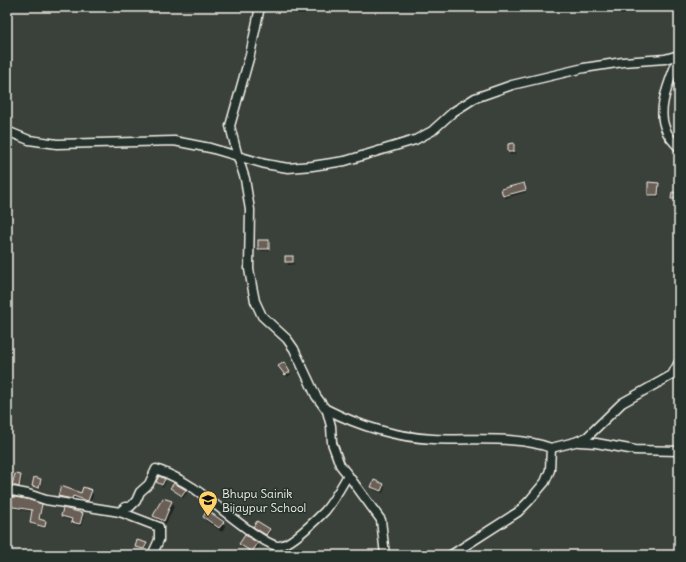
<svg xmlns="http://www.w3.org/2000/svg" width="686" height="562" viewBox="0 0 686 562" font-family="Delius,sans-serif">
<rect width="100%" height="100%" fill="#3a403a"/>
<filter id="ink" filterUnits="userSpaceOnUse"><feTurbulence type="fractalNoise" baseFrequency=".025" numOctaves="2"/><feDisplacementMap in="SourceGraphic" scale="8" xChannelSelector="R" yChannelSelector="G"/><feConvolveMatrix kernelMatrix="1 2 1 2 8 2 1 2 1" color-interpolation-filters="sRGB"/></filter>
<g filter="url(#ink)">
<g fill="#0007">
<polygon points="513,144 515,147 515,154 510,155 509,152 509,145"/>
<polygon points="659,184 660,186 659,197 650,197 649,195"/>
<polygon points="525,187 526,192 505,198 504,196"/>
<polygon points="679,194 679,201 674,201 672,198"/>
<polygon points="268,241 270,244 269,251 261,251 259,249"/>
<polygon points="286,257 293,257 294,264 288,265"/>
<polygon points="283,364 291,374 287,377 280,366"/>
<polygon points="16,475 21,476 22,479 20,489 15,488 13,485"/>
<polygon points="164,479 166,482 163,487 157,482"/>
<polygon points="40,480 42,482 40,489 34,488 33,486"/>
<polygon points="383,485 385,487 383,493 374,490 372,487"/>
<polygon points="62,487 82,494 91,491 93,495 90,504 75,499 74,502 61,499 59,496"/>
<polygon points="171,488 185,490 187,493 183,498"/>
<polygon points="7,496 41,505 42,508 40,520 46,522 47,524 46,528 32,525 31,523 33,512 7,507"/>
<polygon points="164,499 172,502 174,506 166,524 157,520 154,516"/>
<polygon points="82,514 84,516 81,526 73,524 72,521 63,518 62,516"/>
<polygon points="204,517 223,522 225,526 222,532 206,521"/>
<polygon points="255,527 269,529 270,532 267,537 256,529"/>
<polygon points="146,543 147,546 146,551 138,549 136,547"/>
<polygon points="240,544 257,544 259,546 253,554"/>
</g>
<g fill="#6a5e57" stroke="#f4f1e8">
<polygon points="514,143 514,152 508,152 508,144"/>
<polygon points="648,182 659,183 658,195 648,195"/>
<polygon points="524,183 526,190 503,196 501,189"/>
<polygon points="672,192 679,193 679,199 671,199"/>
<rect x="258" y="240" width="11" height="9"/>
<rect x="285" y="256" width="8" height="6"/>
<polygon points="284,362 290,372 285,375 278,366"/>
<polygon points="15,474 21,475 19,487 12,485"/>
<polygon points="159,476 165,479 162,485 156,482"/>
<polygon points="34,477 41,479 39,488 32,486"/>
<polygon points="374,480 384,484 381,491 371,487"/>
<polygon points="174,483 186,490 182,496 170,488"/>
<polygon points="61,486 81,493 83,487 92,490 88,501 73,496 72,499 58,496"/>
<polygon points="7,496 27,499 42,504 39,519 46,521 45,527 30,523 32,510 7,506"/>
<polygon points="163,498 172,501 164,521 153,516 158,506"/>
<polygon points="63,508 83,513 80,524 71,522 72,519 61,516"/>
<polygon points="207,510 224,522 219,528 203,517"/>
<polygon points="257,521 270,529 266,535 253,527"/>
<polygon points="245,535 258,543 252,552 239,544"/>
<polygon points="137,540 147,543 144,549 135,547"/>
</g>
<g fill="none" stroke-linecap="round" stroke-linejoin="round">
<defs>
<g id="minor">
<path d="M7,131L29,140L57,144L174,141L210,148L265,164L288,168L312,166L345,161L415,140L432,131L453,112L475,98L512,85L584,68L623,62L665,59L679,55C672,77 655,108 666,130C668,137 675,143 679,148"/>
<path d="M326,409C359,426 396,437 433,439C469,441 518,435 551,448L550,470L545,482L529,501L518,512L451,555"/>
<polyline points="579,442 596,443 635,450 679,451"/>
<polyline points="551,448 575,442 587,437 622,403 672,375 679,362"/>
<polyline points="348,475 381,520 385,555"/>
<polyline points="7,490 28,494 46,500 120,512 159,527 159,540 152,555"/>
<path d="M120,512L125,507H130L136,501L140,492L149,484L156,469C169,474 180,479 192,487C208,497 264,547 279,546C291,545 317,519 325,511C334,500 341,487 348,475L340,465L332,443L331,426L327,411L316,396L294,349L287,339L262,316L255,301L252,286L249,269L250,210L245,179L238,157L230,126L250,55L260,7"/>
</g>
</defs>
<use href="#minor" stroke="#f4f1e8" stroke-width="11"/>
<use href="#minor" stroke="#26332d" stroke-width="8"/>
</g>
</g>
<defs>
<symbol id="school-pin" viewBox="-11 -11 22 30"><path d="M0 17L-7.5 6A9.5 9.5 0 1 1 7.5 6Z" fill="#ffd166" stroke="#26332d"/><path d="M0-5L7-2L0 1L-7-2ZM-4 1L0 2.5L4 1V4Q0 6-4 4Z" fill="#111"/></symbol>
</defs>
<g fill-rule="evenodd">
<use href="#school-pin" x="197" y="489" width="22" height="30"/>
</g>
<g text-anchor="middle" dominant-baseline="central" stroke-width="3" stroke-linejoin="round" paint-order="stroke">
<g font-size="12" fill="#f4f1e8" stroke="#26332d" text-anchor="start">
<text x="222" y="493">Bhupu Sainik<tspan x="222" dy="14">Bijaypur School</tspan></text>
</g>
</g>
<rect width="686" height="562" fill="none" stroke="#26332d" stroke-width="24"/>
<rect x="12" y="12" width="662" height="538" fill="none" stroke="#f4f1e8" stroke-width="1.5" filter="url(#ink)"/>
</svg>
